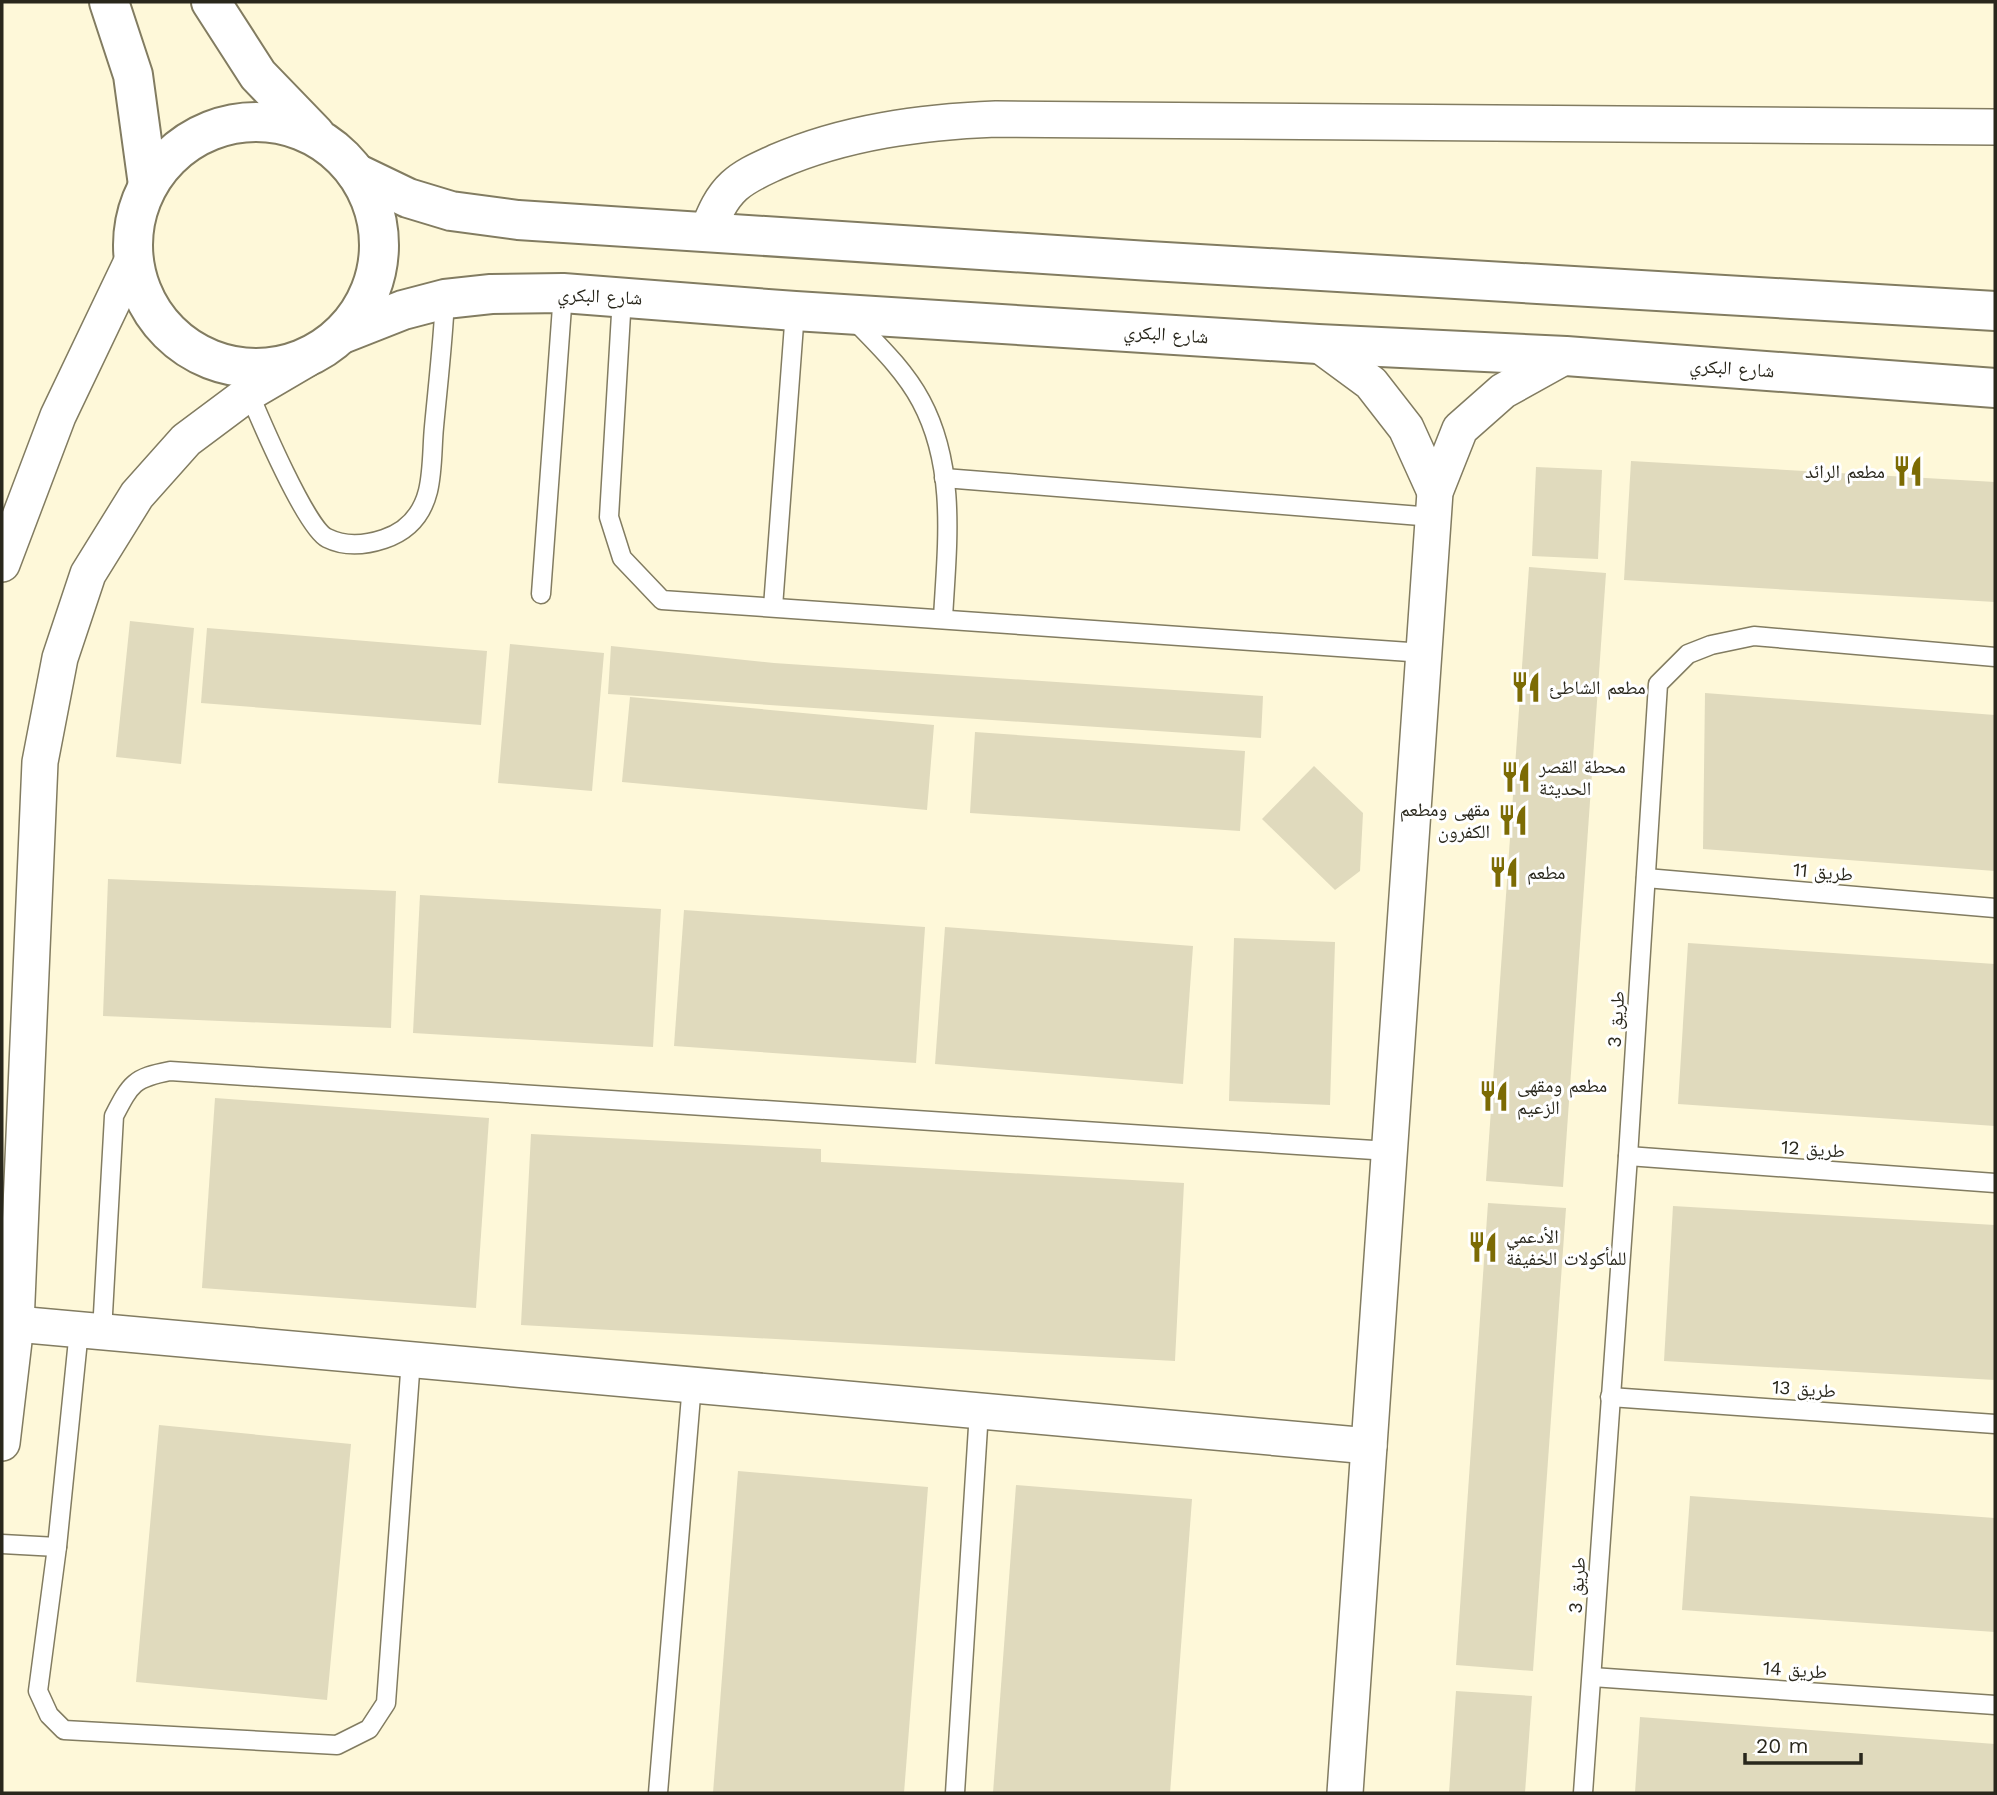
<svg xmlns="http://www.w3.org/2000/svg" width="1997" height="1795" viewBox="0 0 1997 1795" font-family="'Work Sans','Noto Naskh Arabic',sans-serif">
<rect width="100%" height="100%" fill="#fef8d9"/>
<g fill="#e0dabd">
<polygon points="1631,461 1995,482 1995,602 1624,580"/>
<polygon points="1536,467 1602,470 1598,559 1532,556"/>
<polygon points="1529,567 1606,573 1563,1187 1486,1181"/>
<polygon points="130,621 194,628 181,764 116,757"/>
<polygon points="207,628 487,651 481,725 201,703"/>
<polygon points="510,644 604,653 592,791 498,783"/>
<polygon points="611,646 774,663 1263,696 1261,738 608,694"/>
<polygon points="1705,693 1995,715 1995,871 1703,849"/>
<polygon points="630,697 934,725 927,810 622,782"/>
<polygon points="975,732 1245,751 1240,831 970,813"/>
<polygon points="1314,766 1363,813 1360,871 1335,890 1262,819"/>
<polygon points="108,879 396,891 391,1028 103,1016"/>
<polygon points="420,895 661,909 653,1047 413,1033"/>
<polygon points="684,910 925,927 916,1063 674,1046"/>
<polygon points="945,927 1193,946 1183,1084 935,1064"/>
<polygon points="1234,938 1335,942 1330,1105 1229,1101"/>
<polygon points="1688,943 1995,964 1995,1126 1678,1104"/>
<polygon points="215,1098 489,1118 476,1308 202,1288"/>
<polygon points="531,1134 821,1149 821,1162 1184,1183 1175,1361 521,1325"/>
<polygon points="1488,1203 1566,1208 1533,1671 1456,1665"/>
<polygon points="1673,1206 1995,1225 1995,1380 1664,1361"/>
<polygon points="159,1425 351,1444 327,1700 136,1682"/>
<polygon points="738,1471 928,1487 904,1793 713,1793"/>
<polygon points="1016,1485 1192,1499 1170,1793 993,1793"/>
<polygon points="1690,1496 1995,1518 1995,1632 1682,1610"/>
<polygon points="1456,1691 1532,1696 1525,1793 1449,1793"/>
<polygon points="1640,1717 1995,1744 1995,1793 1635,1793"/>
</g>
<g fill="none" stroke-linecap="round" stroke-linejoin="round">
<defs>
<g id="lane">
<polyline points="622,297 609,517 622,558 662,600 1424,653"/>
<path d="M852,318C876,343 904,369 921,401C957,468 947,545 943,618"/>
<path d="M249,393C260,419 306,528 327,538C345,547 366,545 384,539C408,531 422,515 428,491C433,470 432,447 434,427C438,384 443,342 445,299"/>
<polyline points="944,478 1433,517"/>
<polyline points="541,594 563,293"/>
<polyline points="773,607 795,311"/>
<polyline points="1646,878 1995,908"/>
<polyline points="1628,1156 1995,1183"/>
<polyline points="79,1330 57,1547 38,1691 49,1715 64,1730 337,1745 369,1729 386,1703 411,1359"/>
<path d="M102,1332L114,1116C131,1083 134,1078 170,1071L1389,1151"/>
<polyline points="1610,1397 1995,1424"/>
<polyline points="2,1544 57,1547"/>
<polyline points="1592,1677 1995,1705"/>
<polyline points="658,1793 692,1384"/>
<polyline points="955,1793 979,1411"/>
<polyline points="1583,1793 1628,1156 1658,684 1688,654 1711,645 1754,636 1995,657"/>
</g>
<g id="street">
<path d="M707,232C714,215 720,199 734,186C746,175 761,169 776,162C845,132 921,122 996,119L1995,127"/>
<polyline points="1318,344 1371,383 1406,428 1435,492"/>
<polyline points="2,564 58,416 133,259"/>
<polyline points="16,1324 1369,1446"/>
<polyline points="2,1443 16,1324 40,762 60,658 88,574 137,495 186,440 249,393 307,359"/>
<polyline points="1345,1793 1435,492 1460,429 1503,391 1566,356"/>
</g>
<g id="secondary">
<polyline points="109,2 133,75 148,185"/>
<polyline points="211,2 258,75 315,134"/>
<circle cx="256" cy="245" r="123"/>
<path d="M356,173L408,198L451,211L518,220C1010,252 1503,285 1995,311"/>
<polyline points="342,334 403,310 445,299 491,294 563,293 795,311 1318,344 1566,356 1995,388"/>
</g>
</defs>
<use href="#lane" stroke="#827c61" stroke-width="21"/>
<use href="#street" stroke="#827c61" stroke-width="38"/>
<use href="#secondary" stroke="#827c61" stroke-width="42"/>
<use href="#lane" stroke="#fff" stroke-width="18"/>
<use href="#street" stroke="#fff" stroke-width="35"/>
<use href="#secondary" stroke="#fff" stroke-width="38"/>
</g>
<defs>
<symbol id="restaurant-bare" viewBox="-9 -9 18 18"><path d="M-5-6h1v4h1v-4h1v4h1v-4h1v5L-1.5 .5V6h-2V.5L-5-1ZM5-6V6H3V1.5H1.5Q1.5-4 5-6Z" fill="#7c6b04" stroke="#fff" stroke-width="2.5" paint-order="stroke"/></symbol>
</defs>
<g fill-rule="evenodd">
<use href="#restaurant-bare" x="1886" y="449" width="44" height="44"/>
<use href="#restaurant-bare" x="1504" y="665" width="44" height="44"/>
<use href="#restaurant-bare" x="1494" y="755" width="44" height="44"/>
<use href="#restaurant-bare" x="1491" y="798" width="44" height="44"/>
<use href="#restaurant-bare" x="1482" y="850" width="44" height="44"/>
<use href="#restaurant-bare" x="1472" y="1074" width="44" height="44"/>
<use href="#restaurant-bare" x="1461" y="1225" width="44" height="44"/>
</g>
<g text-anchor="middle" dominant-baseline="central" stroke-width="6" stroke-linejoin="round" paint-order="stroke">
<g font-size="19" fill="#29271c" stroke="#fff">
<text transform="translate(600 296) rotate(3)">شارع البكري</text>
<text transform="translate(1166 334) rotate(4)">شارع البكري</text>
<text transform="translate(1732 368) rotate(4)">شارع البكري</text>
<text transform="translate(1823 872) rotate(5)">طريق 11</text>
<text transform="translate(1616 1019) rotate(-86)">طريق 3</text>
<text transform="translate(1813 1149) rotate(4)">طريق 12</text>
<text transform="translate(1804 1389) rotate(4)">طريق 13</text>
<text transform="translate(1577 1585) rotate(-86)">طريق 3</text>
<text transform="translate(1795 1670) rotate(4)">طريق 14</text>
</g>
<g font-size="19" fill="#29271c" stroke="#fff" text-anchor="start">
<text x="1885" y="471" text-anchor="end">مطعم الرائد</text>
<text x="1549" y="687">مطعم الشاطئ</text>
<text x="1539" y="766">محطة القصر<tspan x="1539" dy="22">الحديثة</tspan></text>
<text x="1490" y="809" text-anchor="end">مقهى ومطعم<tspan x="1490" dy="22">الكفرون</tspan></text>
<text x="1527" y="872">مطعم</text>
<text x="1517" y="1085">مطعم ومقهى<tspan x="1517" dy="22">الزعيم</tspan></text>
<text x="1506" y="1236">الأدعمي<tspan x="1506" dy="22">للمأكولات الخفيفة</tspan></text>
</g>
</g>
<rect width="1997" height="1795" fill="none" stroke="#29271c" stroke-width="7"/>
<path d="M1745 1753v10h116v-10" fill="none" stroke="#29271c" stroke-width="3.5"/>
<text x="1756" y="1753" font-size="21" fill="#29271c" stroke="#ffffff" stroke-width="5" paint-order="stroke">20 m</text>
</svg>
